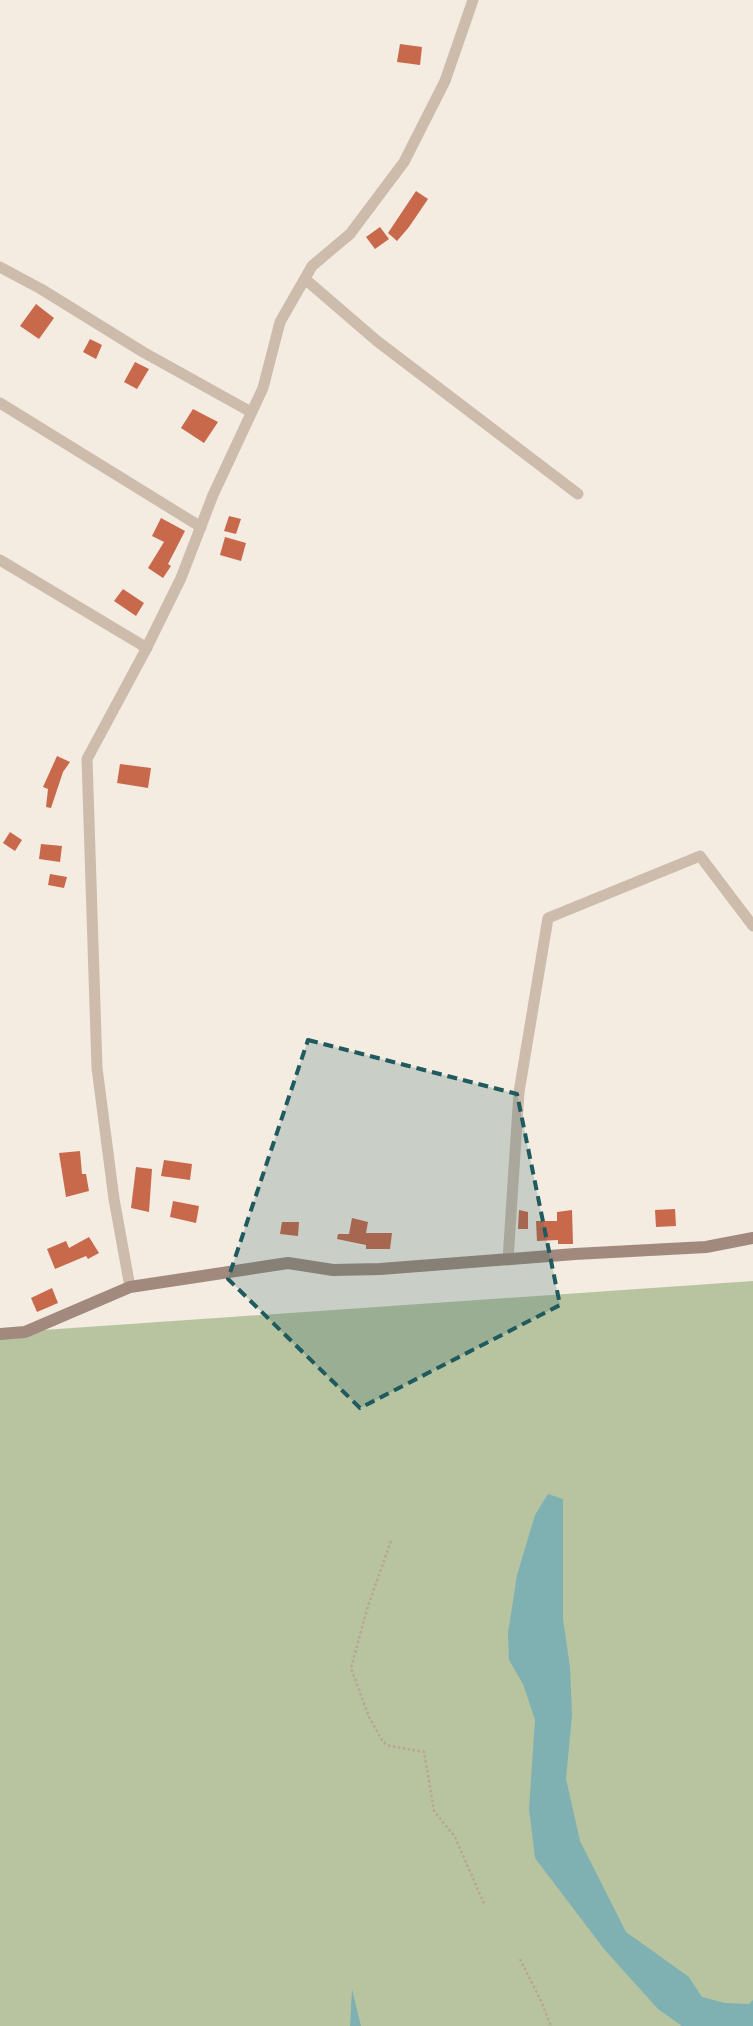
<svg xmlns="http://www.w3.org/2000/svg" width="753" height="2026" viewBox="0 0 753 2026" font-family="'PT Sans Narrow',sans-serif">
<rect width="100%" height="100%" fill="#f4ebe1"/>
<polygon fill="#b8c4a0" points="753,1281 753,2026 0,2026 0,1333"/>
<g fill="#7fb0b2">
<polygon points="548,1494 563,1499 563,1619 570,1667 572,1715 566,1779 580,1841 626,1932 689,1977 702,1997 725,2003 749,2004 753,2000 753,2026 682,2026 658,2009 604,1949 535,1858 529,1809 535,1720 523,1684 509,1660 508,1633 517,1575 535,1515"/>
<polygon points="352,1989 361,2026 350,2026"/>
</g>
<g fill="#c8694b">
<polygon points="400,44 422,47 420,65 397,62"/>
<polygon points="416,191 428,199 409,227 397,241 388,233"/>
<polygon points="380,227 389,239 375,249 366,237"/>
<polygon points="36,304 54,318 39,339 20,326"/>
<polygon points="90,339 102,345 96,359 83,352"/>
<polygon points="135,362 149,369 137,389 124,382"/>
<polygon points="193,409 218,422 204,443 181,428"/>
<polygon points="229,516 241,519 236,534 224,531"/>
<polygon points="161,518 185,531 168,564 171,566 163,578 148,568 164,542 152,536"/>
<polygon points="225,537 246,543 241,561 220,555"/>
<polygon points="123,589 144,603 136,616 114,601"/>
<polygon points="57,756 70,762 63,772 51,808 46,807 48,789 43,787"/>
<polygon points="120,764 151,768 148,788 117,783"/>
<polygon points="10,832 22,840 15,851 3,843"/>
<polygon points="41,844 62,846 60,862 39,859"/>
<polygon points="50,874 67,877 64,888 48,885"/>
<polygon points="80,1151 82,1174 86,1174 89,1191 66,1197 59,1153"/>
<polygon points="164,1160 192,1164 190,1180 161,1176"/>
<polygon points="136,1167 152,1169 149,1212 131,1208"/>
<polygon points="173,1201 199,1206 196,1223 170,1217"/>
<polygon points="675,1209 676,1226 656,1227 655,1210"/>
<polygon points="519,1210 528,1212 528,1229 518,1229"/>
<polygon points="572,1210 573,1244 558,1244 558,1240 537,1241 536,1221 557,1221 557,1212"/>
<polygon points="352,1218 368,1222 366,1233 392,1233 390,1249 366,1249 366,1245 337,1239 338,1234 349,1234"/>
<polygon points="282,1222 299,1222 298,1236 280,1234"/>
<polygon points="89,1237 99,1253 88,1259 86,1256 55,1269 47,1249 66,1241 69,1248"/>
<polygon points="52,1288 58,1303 37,1312 31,1298"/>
</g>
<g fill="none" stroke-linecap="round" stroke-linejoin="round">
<g stroke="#b9a596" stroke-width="2.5" stroke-dasharray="2.5 2.5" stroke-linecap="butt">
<polyline points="391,1541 368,1606 351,1668 369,1717 383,1742 390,1746 424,1752 434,1811 455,1837 485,1906"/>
<polyline points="520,1959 541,2001 551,2026"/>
</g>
<g stroke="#cdbbac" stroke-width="11">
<polyline points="0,267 41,289 143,352 251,412"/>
<polyline points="305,279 377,341 578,494"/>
<polyline points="0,403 201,527"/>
<polyline points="0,560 147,648"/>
<polyline points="508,1260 519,1092 548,918 700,856 753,926"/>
<polyline points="130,1287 114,1199 97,1068 87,759 144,653 181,578 213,495 263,388 280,322 312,266 350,234 404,162 445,81 473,0"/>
</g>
<polyline stroke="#a18a7d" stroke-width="12" points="0,1334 25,1332 130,1287 288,1263 333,1270 380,1269 575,1254 706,1247 753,1238"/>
</g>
<path fill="#1f5a5e" fill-opacity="0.2" stroke="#1f5a5e" stroke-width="4" stroke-dasharray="10 6" stroke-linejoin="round" d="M308,1040L517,1094L560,1305L360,1408L228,1279Z"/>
</svg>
